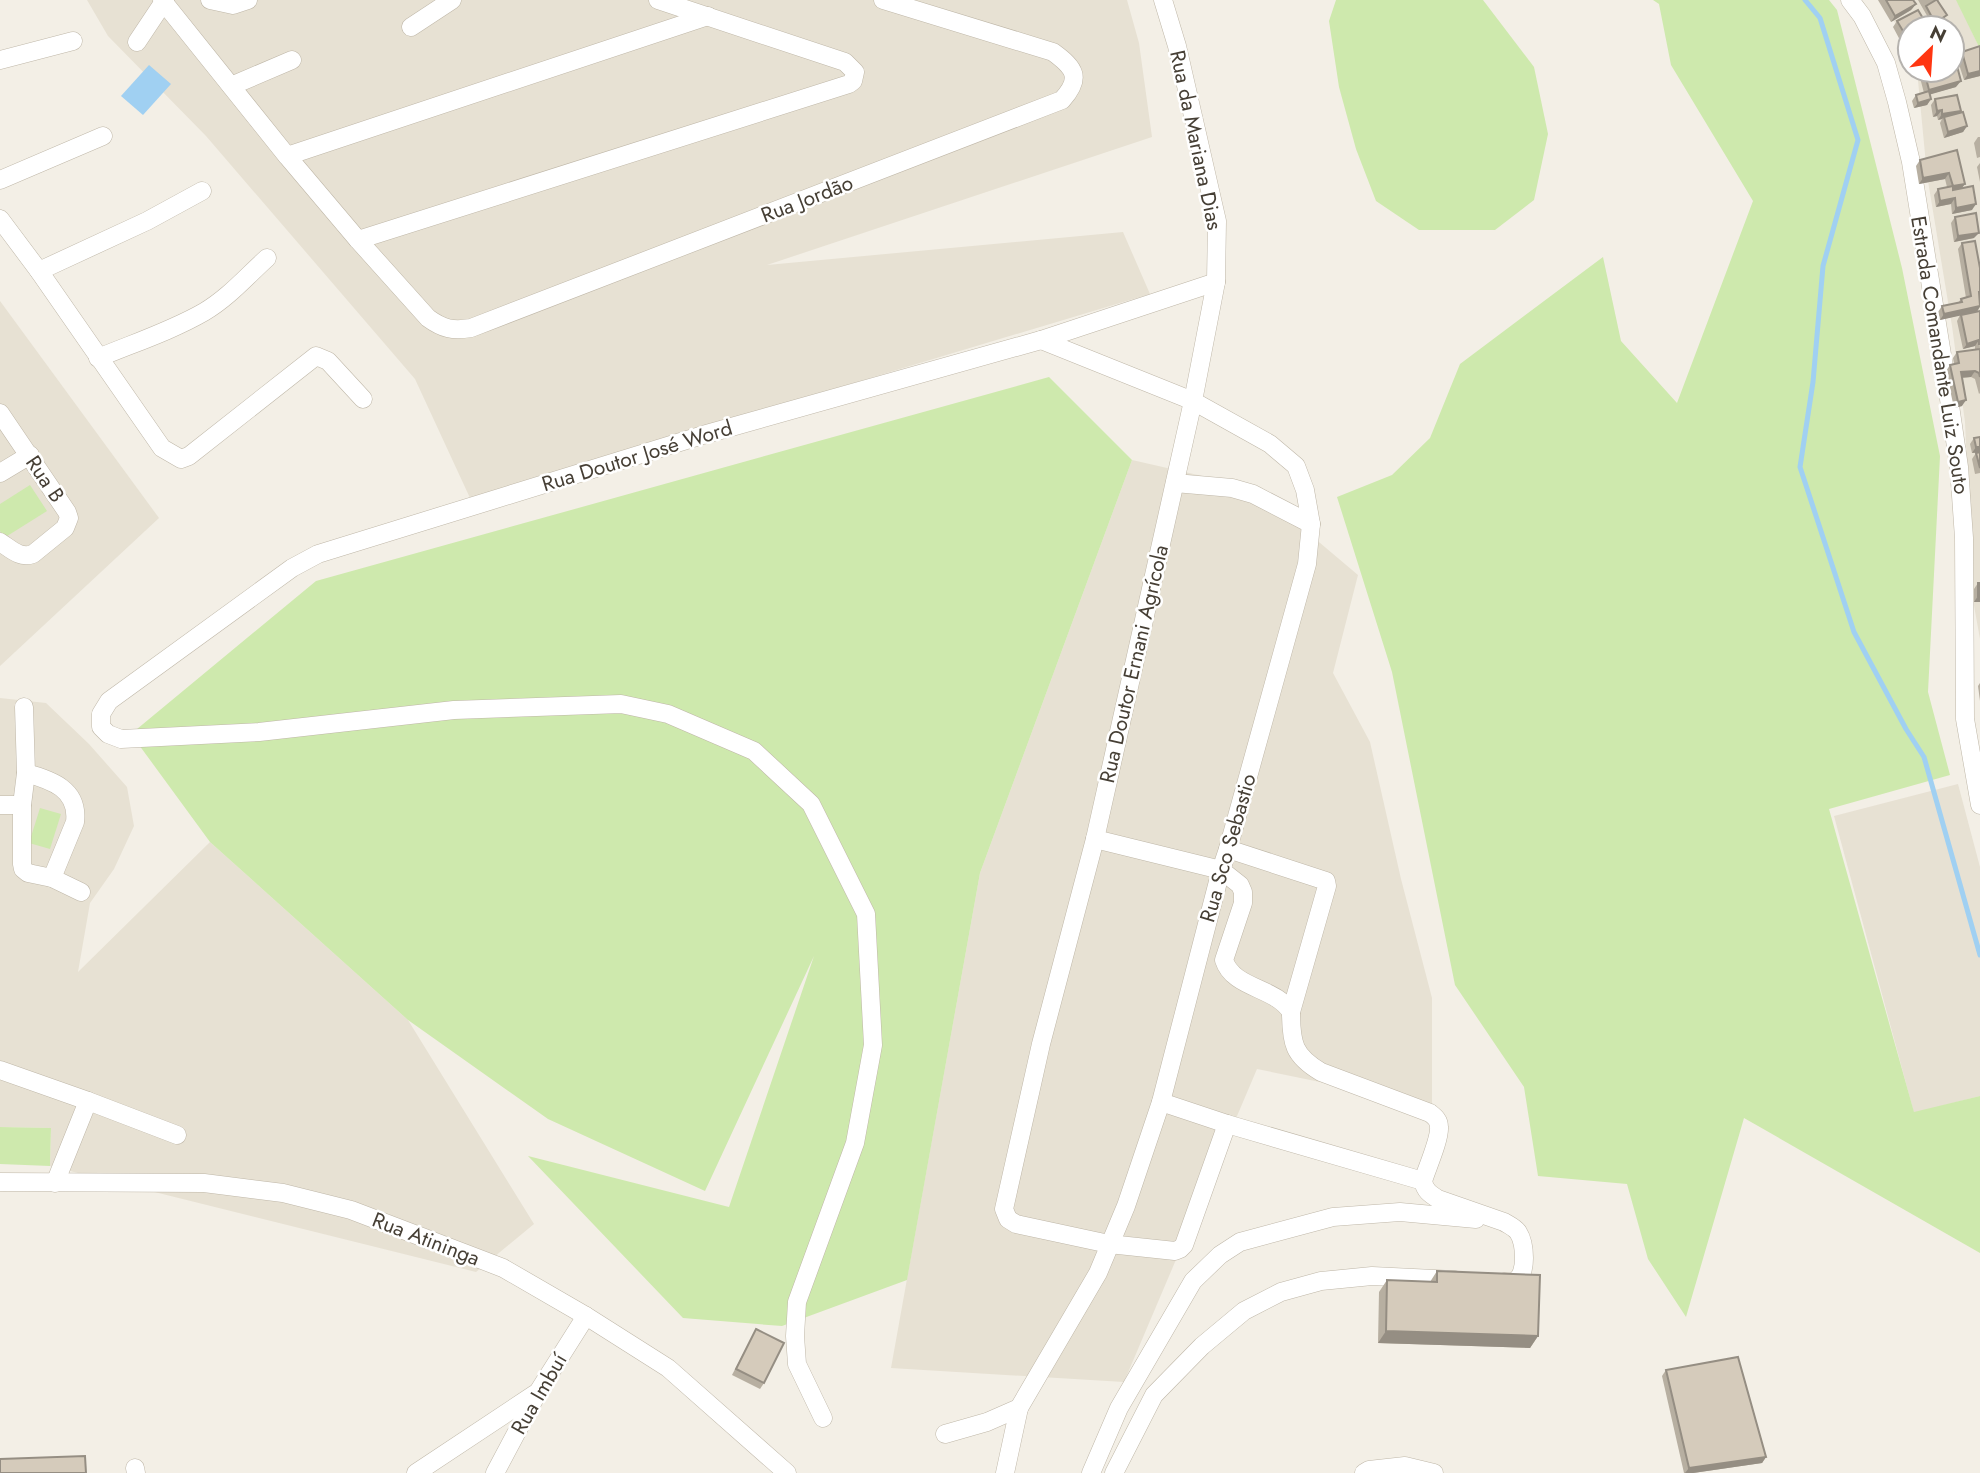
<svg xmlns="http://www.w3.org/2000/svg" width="1980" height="1473" viewBox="0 0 1980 1473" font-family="Jost,sans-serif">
<rect width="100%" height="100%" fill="#f3efe6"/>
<g fill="#e7e1d3">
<polygon points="87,0 1127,0 1139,43 1152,137 767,265 1123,232 1150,294 470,498 415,379 206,136 108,36"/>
<polygon points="1880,0 1957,0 1980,49 1980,639 1973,600 1965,422 1952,326 1927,175 1917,70 1952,70 1952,28 1910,28 1910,46"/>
<polygon points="0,301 159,518 0,666"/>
<polygon points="1132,460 1255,488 1358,575 1333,673 1370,742 1401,879 1432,998 1432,1105 1257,1069 1124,1382 891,1368 980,873"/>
<polygon points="0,698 46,703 89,744 127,787 134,826 114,869 90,903 78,972 210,842 408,1020 534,1224 476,1272 50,1166 51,1128 0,1127"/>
<polygon points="1958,784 1980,867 1980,1096 1914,1113 1834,816"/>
</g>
<g fill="#cee9ad">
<polygon points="1336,0 1483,0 1534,67 1548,134 1534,200 1495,230 1419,230 1376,201 1356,149 1339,87 1329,21"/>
<polygon points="1653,0 1829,0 1837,10 1902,268 1940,456 1928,692 1950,775 1829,809 1914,1112 1980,1096 1980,1253 1744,1118 1686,1317 1648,1259 1627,1184 1538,1176 1524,1087 1455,985 1392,672 1337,497 1392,475 1430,438 1460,364 1603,257 1621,341 1677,403 1753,201 1671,65 1659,4"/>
<polygon points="1956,0 1980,0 1980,49"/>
<polygon points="1049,377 1132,460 980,873 907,1280 782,1326 683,1318 528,1156 729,1207 814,956 705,1191 548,1119 408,1020 210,842 131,734 316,581"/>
<polygon points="30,485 47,511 4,538 0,531 0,504"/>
<polygon points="40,808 61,814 50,849 29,843"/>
<polygon points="0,1127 51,1128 50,1166 0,1164"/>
</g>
<polygon fill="#a0d0f2" points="149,65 171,84 143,115 121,96"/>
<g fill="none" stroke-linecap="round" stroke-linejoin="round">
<polyline stroke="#a0d0f2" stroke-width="5" points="1805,0 1820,18 1858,140 1823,266 1813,382 1800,467 1854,632 1906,729 1924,757 1980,955"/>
<defs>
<g id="minor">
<path d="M162,0L287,156L358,240L428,318C443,329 453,331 471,328L1062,100C1082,78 1075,68 1053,52L883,0"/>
<polyline points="210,0 233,5 248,0"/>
<polyline points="1163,0 1177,46 1217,221 1216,282 1193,401 1095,839 1041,1044 1004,1209 1008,1219 1016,1224 1109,1244 1175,1251 1180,1249 1184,1245 1227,1124"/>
<polyline points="1850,0 1862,16 1886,63 1897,102 1911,162 1948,392 1959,467 1964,538 1965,719 1980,805"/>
<polyline points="411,27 452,0"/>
<polyline points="137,42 165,0"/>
<polyline points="0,60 73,41"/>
<polyline points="231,86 292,60"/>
<polyline points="287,156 708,16"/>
<polyline points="0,180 103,136"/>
<polyline points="0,219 39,271 162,448 181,459 189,456 316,356 328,361 363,399"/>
<polyline points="358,240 849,84 853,81 855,72 845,62 658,0"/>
<polyline points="39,271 147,221 202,191"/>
<path d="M98,358C134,343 171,331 204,312C228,298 247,276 267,258"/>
<path d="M0,413L67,512L69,518L65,528L33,554C20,559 11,549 0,542"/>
<polyline points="0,473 30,455"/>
<polyline points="1175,483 1232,488 1253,494 1311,524"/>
<polyline points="24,707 26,773 22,805 22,864 23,869 28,873 52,878 81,892"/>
<path d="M26,773C51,780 79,789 75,822L52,878"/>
<polyline points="0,805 22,805"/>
<path d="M1095,839L1221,870L1240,885L1243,892V903L1224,960C1233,989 1276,987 1291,1012"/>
<path d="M1228,849L1326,881L1327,886L1291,1012C1291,1044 1294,1056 1321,1072L1430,1113C1435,1117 1439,1120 1439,1127C1440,1139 1427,1168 1423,1181C1425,1191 1430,1194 1438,1199L1504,1222C1509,1225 1514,1227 1518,1232C1525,1243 1528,1274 1515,1281C1511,1283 1508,1282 1504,1282"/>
<polyline points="0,1070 88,1101 55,1183"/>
<polyline points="88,1101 177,1135"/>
<polyline points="1161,1102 1227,1124 1423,1181"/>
<polyline points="0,1182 204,1183 283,1193 351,1210 503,1268 586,1316 668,1368 787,1473"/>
<polyline points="823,1418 797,1364 795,1336 797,1302 855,1143 873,1045 866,914 811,804 754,751 668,714 621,704 454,710 259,732 121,739 108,734 101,727 101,714 109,701 292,568 318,554 703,435 1041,340 1216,282"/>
<polyline points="945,1434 987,1422 1019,1408 1098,1273 1126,1206 1161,1102 1221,870 1228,849 1307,564 1311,524 1305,490 1296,466 1270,444 1193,401 1041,340"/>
<polyline points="135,1468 136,1473"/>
<polyline points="416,1473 535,1394"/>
<polyline points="495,1473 538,1392 586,1316"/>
<polyline points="1005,1473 1019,1408"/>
<polyline points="1091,1473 1119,1408 1193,1281 1220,1255 1240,1242 1333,1217 1400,1212 1476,1219"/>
<polyline points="1114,1473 1154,1395 1202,1346 1244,1311 1281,1292 1321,1281 1372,1276 1455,1280"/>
<polyline points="1364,1473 1369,1470 1405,1466 1434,1473"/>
</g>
</defs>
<use href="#minor" stroke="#bfb7a8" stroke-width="19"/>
<use href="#minor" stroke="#fff" stroke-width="18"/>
</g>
<g fill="#b7afa1">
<polygon points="1878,0 1913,0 1916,4 1911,10 1891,22"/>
<polygon points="1918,0 1939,0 1938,1 1945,18 1933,26"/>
<polygon points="1897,21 1927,25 1910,70 1914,70 1906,72 1897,48 1901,42 1893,27"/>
<polygon points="1962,52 1980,76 1964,80 1957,58"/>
<polygon points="1918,70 1952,70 1956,87 1930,94 1931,99 1927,105 1914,108 1912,101 1916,95 1924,93"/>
<polygon points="1935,99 1961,111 1959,113 1967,126 1963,132 1944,138 1940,123 1942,119 1938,120 1937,116 1933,117 1931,105"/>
<polygon points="1978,137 1980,137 1980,157 1977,158 1974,143"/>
<polygon points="1957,150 1965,184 1961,188 1972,210 1952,214 1951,204 1936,207 1934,195 1938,189 1947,187 1945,179 1919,184 1916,166 1920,160"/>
<polygon points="1980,163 1980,182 1977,167"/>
<polygon points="1955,217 1974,238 1954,242 1951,223"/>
<polygon points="1962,243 1980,268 1980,307 1977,311 1980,348 1976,350 1980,349 1980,393 1979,394 1975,379 1971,377 1962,378 1962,406 1954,408 1946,371 1950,365 1954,364 1953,358 1957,352 1975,350 1975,346 1963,349 1957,321 1960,315 1940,320 1938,312 1942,306 1958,303 1961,299 1966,298 1958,249"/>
<polygon points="1974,438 1980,452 1972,453 1970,444"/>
<polygon points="1980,452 1980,473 1975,474 1972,459 1976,453"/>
<polygon points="1978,583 1980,602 1974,602 1974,589"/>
<polygon points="1980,683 1980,701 1978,686"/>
<polygon points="1437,1271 1538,1336 1530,1348 1378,1343 1379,1292 1387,1280 1430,1282"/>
<polygon points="756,1329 764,1383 760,1389 732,1375"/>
<polygon points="1666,1370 1766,1457 1762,1463 1693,1473 1684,1473 1662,1376"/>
</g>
<g fill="#958e83">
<polygon points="1916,4 1911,10 1891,22 1895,16"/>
<polygon points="1980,71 1980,76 1964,80 1968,74"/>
<polygon points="1961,81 1956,87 1925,96 1929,90"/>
<polygon points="1931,99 1927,105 1914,108 1918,103"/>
<polygon points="1942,110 1937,116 1933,117 1937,111"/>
<polygon points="1961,111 1956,116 1944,117 1942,119 1938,120 1942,114"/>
<polygon points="1967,126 1963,132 1944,138 1948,132"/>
<polygon points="1949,173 1945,179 1919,184 1923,178"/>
<polygon points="1965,184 1961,189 1948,192 1953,186"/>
<polygon points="1955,198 1951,204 1936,207 1940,201"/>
<polygon points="1976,204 1972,210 1952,214 1956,208"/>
<polygon points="1979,233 1974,238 1954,242 1958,236"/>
<polygon points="1980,306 1977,312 1940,320 1944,314"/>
<polygon points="1979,340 1975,346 1963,349 1967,344"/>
<polygon points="1975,371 1971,377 1957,378 1961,372"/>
<polygon points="1966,400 1962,406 1954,408 1958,402"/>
<polygon points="1976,447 1980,447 1980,452 1972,453"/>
<polygon points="1978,596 1980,596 1980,602 1974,602"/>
<polygon points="1386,1331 1538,1336 1530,1348 1378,1343"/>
<polygon points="1766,1457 1762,1463 1693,1473 1685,1473 1689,1468"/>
</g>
<g fill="#d5cbbb" stroke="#958e83" stroke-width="2">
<polygon points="1886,0 1913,0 1916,4 1895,16"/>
<polygon points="1936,0 1937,0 1947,15 1935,23 1926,6"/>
<polygon points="1918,10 1927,25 1921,28 1910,28 1910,34 1906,36 1897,21"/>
<polygon points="1910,36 1910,39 1904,41 1904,39"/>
<polygon points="1910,39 1910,66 1901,42"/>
<polygon points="1980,46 1980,71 1968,74 1962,52"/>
<polygon points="1952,55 1954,55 1961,81 1929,90 1924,70 1952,70"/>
<polygon points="1929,91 1931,99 1918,103 1916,95"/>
<polygon points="1957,95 1961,111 1942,114 1942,110 1937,111 1935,99"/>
<polygon points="1963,112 1967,126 1948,132 1944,117"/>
<polygon points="1957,150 1965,184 1953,186 1949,173 1923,178 1920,160"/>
<polygon points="1953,186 1953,190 1973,186 1976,204 1956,208 1955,198 1940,201 1938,189"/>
<polygon points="1976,213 1979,233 1958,236 1955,217"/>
<polygon points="1975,241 1980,268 1980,292 1979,292 1980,306 1944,314 1942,306 1962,302 1961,299 1971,296 1962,243"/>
<polygon points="1980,311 1980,344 1979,344 1979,340 1967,344 1961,315"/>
<polygon points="1980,349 1980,377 1979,373 1975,371 1961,372 1966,400 1958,402 1950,365 1959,363 1957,352"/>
<polygon points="1980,437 1980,447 1976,447 1974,438"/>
<polygon points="1980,452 1980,468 1976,453"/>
<rect x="1978" y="583" width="2" height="13"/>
<polygon points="1437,1271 1540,1275 1538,1336 1386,1331 1387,1280 1437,1282"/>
<polygon points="756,1329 784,1343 764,1383 736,1369"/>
<polygon points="1738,1357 1766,1457 1689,1468 1666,1370"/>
<polygon points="85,1456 86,1473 0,1473 0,1459"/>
</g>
<g text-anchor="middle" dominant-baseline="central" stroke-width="5" stroke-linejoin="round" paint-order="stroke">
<g font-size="21" fill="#463f35" stroke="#fff">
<text transform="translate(1196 140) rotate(78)">Rua da Mariana Dias</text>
<text transform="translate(807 199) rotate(-21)">Rua Jordão</text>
<text transform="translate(1940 355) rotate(81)">Estrada Comandante Luiz Souto</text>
<text transform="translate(637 456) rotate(-17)">Rua Doutor José Word</text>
<text transform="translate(45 479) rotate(56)">Rua B</text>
<text transform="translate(1134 664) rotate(-77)">Rua Doutor Ernani Agrícola</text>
<text transform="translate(1228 848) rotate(-74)">Rua Sco Sebastio</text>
<text transform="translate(426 1239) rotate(21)">Rua Atininga</text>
<text transform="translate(539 1394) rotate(-60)">Rua Imbuí</text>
</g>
</g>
<g transform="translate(1931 49) rotate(25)"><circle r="33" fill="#ffffff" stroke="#b5b2ae" stroke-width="2"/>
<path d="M0-5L12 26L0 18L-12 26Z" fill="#ff3611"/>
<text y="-10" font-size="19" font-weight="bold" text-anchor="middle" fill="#463f35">N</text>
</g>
</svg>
